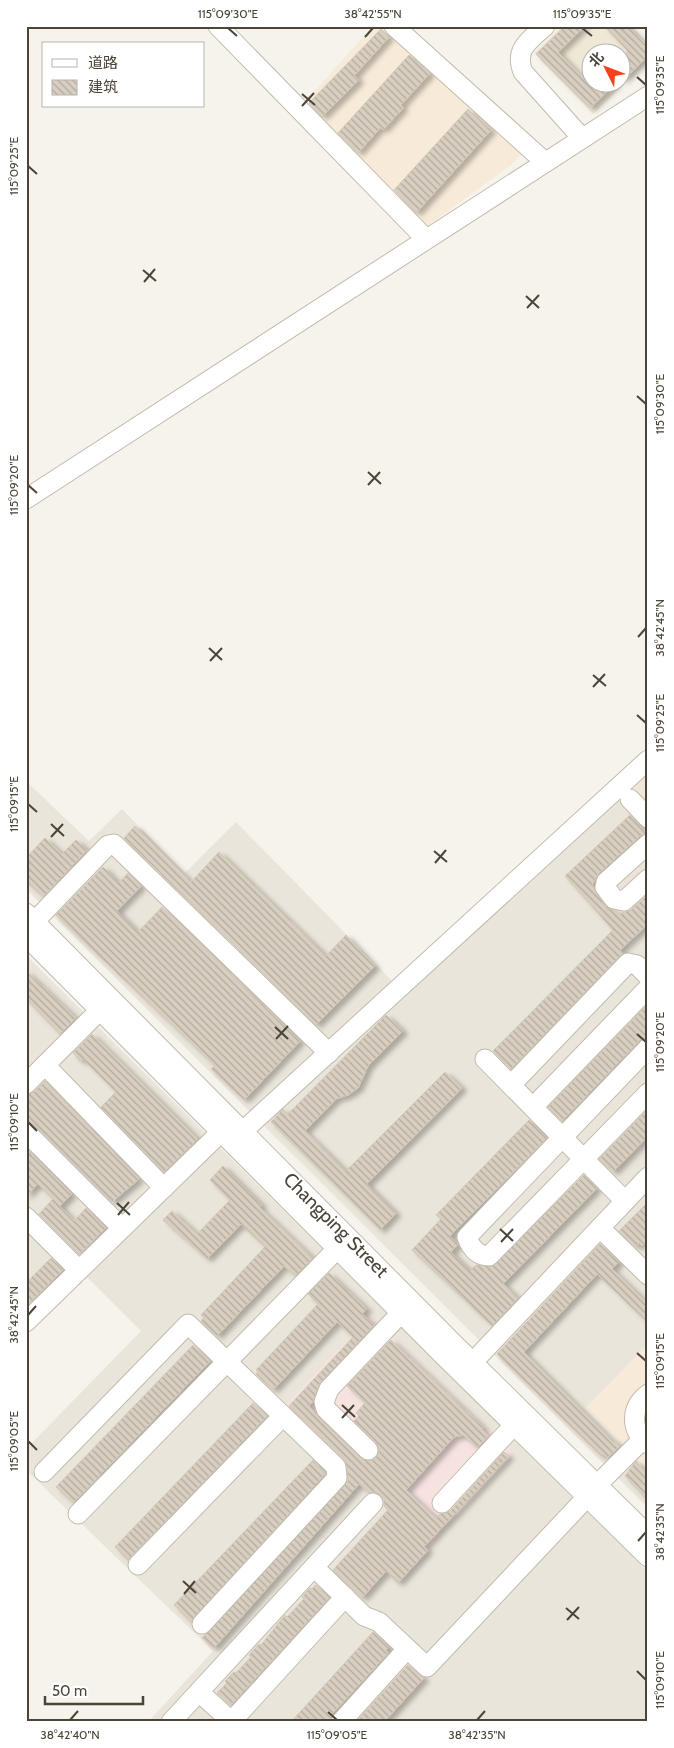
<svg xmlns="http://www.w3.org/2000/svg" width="674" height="1748" viewBox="0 0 674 1748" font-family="Cabin,'Noto Sans SC',sans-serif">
<defs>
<pattern id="building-back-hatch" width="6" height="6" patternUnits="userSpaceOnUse" patternTransform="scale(1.25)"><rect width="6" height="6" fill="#d8cfc1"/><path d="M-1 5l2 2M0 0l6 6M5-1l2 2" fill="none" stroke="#b1aa9e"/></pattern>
<filter id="shadow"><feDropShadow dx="5" dy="3" stdDeviation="2.5" flood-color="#0004"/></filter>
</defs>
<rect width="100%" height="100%" fill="#f6f3ec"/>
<g fill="#eae5da">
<polygon points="648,748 648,1508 26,889 26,781 89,841 122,809 185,873 236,822 393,982"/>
<polygon points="26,955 648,1572 648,1722 148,1722 213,1651 26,1470 26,1449 141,1331 85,1275 26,1335"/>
</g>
<g fill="#f7ead8">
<polygon points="373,26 381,26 522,153 511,165 422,230 302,105"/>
<polygon points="648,1344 648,1469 585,1408"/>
</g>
<g fill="#efe8d6" fill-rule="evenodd">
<path d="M562,26H631L648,44V62L593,114L534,53ZM592,52H622V82H592Z"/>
<polygon points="648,769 648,808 629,787"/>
</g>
<polygon fill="#f6e3e0" points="370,1316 513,1453 427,1548 367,1492 369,1490 282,1409"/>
<g fill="url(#building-back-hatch)" stroke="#d3c7b4" filter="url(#shadow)">
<polygon points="565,26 585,26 558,52 587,82 617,82 590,108 536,54"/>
<polygon points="604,26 628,26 648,47 648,56 622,81 622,58 628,51"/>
<polygon points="381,29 389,37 354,76 359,80 322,117 309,103"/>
<polygon points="409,55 430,73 401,105 403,108 383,130 381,127 358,153 338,133"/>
<polygon points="468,109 491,130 416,213 394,190"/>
<polygon points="630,815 646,833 640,836 598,874 592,885 605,906 619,914 631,910 648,894 648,924 620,950 623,953 511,1069 493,1051 613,930 565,876"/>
<polygon points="135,826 191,882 219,852 326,956 346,935 375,966 316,1025 124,838"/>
<polygon points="45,838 62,854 76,840 87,850 43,897 26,881 26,858"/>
<polygon points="103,867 119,883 128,873 141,886 117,911 138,932 162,907 300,1041 244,1100 211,1069 215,1066 56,915"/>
<polygon points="26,971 76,1018 60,1034 26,999"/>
<polygon points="648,1004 648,1036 640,1040 562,1121 548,1107"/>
<polygon points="386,1015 403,1031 368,1066 358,1088 348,1095 336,1099 305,1131 346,1171 445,1072 462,1088 367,1184 396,1213 380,1230 271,1122 283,1109 288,1114"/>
<polygon points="92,1034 198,1139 164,1172 101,1107 116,1092 83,1059 80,1061 73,1053"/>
<polygon points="45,1081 139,1179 112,1202 34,1124 26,1121 26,1095 34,1092"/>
<polygon points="648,1109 648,1136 613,1172 599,1159"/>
<polygon points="529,1120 547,1138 450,1236 458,1244 451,1252 470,1271 476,1265 493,1266 584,1175 597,1188 503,1284 518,1298 492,1326 412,1250 441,1219 436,1215"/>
<polygon points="26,1148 72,1194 60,1206 74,1221 86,1208 106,1228 79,1254 39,1214 53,1199 38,1184 26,1196"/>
<polygon points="223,1166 262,1205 259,1207 313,1258 295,1276 284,1266 217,1336 201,1321 204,1317 201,1315 265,1247 241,1224 207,1259 163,1220 172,1211 197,1234 230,1200 210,1180"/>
<polygon points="648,1202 648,1240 642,1246 639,1243 636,1247 619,1231"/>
<polygon points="600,1244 619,1262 612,1269 648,1304 648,1323 597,1274 524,1352 614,1443 615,1441 620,1446 607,1458 603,1454 601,1456 497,1354"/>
<polygon points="51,1258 63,1270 26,1306 26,1283"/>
<polygon points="329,1273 367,1309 362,1314 374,1325 319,1385 313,1402 309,1406 318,1417 361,1458 371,1461 376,1457 379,1452 376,1442 354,1421 359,1416 356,1413 365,1403 347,1386 391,1340 483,1427 482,1429 488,1436 477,1448 463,1435 454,1437 406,1490 436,1518 440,1514 450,1511 504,1452 509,1456 424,1547 428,1550 398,1583 386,1571 362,1598 333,1570 388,1510 384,1506 384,1500 380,1494 375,1492 369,1493 359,1484 214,1648 202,1638 348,1481 347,1466 344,1459 289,1406 353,1337 337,1322 273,1390 256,1374 258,1372 256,1370 318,1304 308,1294"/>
<polygon points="193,1345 210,1361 73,1503 56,1487"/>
<polygon points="253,1403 267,1416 128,1560 115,1547"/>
<polygon points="313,1460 325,1474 191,1622 174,1605"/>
<polygon points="636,1461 648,1476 648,1501 625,1476"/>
<polygon points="316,1585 329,1598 231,1705 217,1693 227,1683 225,1681 234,1672 236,1673 251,1657 249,1655 259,1644 261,1645 285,1615 287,1617 304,1599 302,1597 310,1588 312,1589"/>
<polygon points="373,1632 389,1647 386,1650 388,1653 332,1714 330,1722 291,1722"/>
<polygon points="408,1665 424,1678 384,1722 356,1722"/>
</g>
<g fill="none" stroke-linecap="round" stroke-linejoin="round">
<defs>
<g id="minor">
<polyline points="218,26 426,239"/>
<polyline points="394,26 545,162"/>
<path d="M545,26C529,41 514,49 523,72L582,138"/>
<polyline points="26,499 648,96"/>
<polyline points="630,799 648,818"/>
<polyline points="648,844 606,882 605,887 614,899 624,901 648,879"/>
<polyline points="26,913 453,1343 648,1535"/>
<polyline points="34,922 108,845 114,844 329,1053"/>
<polyline points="26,936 442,1354 648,1557"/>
<path d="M648,1048L467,1237C471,1248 477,1256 489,1256L648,1093"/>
<polyline points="485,1059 625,1201"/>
<polyline points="45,1065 164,1188"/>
<polyline points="26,1084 100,1010"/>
<polyline points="511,1085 628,963 637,965 648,976"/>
<polyline points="533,1107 648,988"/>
<polyline points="243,1131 648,760"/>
<polyline points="26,1132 122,1228"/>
<polyline points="26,1217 79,1270"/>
<polyline points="600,1228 648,1275"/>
<polyline points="26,1322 221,1132"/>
<polyline points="473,1362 648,1177"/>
<path d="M648,1394C630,1408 630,1430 648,1444"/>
<polyline points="368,1450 326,1409 324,1402 329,1389 401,1313"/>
<polyline points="44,1472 188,1324 336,1467 337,1478 202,1624"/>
<polyline points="597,1485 642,1440"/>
<polyline points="442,1503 514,1425"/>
<polyline points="78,1514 337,1249"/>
<polyline points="138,1565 283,1416"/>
<polyline points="314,1567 364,1616 379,1622 427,1667 587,1497"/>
<polyline points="199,1692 231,1721"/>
<polyline points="171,1722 373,1503"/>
<polyline points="231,1722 345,1597"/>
<polyline points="341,1722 407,1649"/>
</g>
</defs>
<use href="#minor" stroke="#c2bbae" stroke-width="21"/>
<use href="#minor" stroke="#fff" stroke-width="19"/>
</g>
<path fill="none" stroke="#4b4439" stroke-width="2" d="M228,28L237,36M582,28L592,36M365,37L373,28M637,77L646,85M302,94L315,105M302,106L314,93M28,166L37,174M143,270L156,281M144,282L155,269M526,296L539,308M527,308L539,295M637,396L646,404M368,472L381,484M28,485L37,493M368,485L380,472M638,637L646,628M209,648L222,660M210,661L222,648M593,675L606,686M593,687L605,674M637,715L646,723M28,804L37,812M51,824L64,836M51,837L63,824M434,851L447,862M435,863L446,850M275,1027L288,1039M637,1034L646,1042M276,1039L288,1026M28,1122L37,1131M117,1203L130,1215M118,1215L129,1202M500,1229L513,1241M501,1242L513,1229M28,1315L36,1306M637,1353L646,1361M342,1405L355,1417M342,1418L354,1405M28,1441L37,1450M638,1541L646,1532M183,1581L196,1593M184,1594L195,1581M566,1608L579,1619M567,1620L579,1607M637,1671L646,1680M328,1712L337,1720M70,1720L78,1711M477,1720L485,1711"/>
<g text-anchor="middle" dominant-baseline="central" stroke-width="4" stroke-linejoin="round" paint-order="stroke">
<g font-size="19" fill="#4b4439" stroke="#fff">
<text transform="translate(336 1225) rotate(45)">Changping Street</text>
</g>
</g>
<rect width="674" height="1748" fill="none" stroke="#ffffff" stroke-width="55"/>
<rect x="42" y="42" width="162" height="65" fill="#ffffff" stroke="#b7b4b0"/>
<rect x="52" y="59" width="25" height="8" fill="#ffffff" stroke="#b7b4b0"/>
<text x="88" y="68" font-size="15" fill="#4b4439">道路</text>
<rect x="52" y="80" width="25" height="15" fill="url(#building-back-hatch)" stroke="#b7b4b0"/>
<text x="88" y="92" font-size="15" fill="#4b4439">建筑</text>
<g transform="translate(606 68) rotate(312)"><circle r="24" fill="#ffffff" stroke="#b7b4b0"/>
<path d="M0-4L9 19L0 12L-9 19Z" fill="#fc3f1d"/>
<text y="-8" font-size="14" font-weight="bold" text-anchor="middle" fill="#4b4439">北</text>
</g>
<path d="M45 1696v8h98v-8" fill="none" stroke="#4b4439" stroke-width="2.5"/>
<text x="52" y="1696" font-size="15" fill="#4b4439" stroke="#ffffff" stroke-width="4" paint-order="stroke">50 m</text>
<rect x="28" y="28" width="618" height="1692" fill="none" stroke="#4b4439" stroke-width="2"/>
<g font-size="12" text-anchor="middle" fill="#4b4439">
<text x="228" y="18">115°09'30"E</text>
<text x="373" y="18">38°42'55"N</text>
<text x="582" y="18">115°09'35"E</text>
<text transform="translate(660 85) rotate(-90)" y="4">115°09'35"E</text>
<text transform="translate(14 166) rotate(-90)" y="4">115°09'25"E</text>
<text transform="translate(660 404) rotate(-90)" y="4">115°09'30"E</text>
<text transform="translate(14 485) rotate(-90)" y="4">115°09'20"E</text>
<text transform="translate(660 628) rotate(-90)" y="4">38°42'45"N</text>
<text transform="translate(660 723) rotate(-90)" y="4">115°09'25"E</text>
<text transform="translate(14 804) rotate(-90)" y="4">115°09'15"E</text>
<text transform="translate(660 1042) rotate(-90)" y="4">115°09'20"E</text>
<text transform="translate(14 1122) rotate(-90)" y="4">115°09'10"E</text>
<text transform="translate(14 1315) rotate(-90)" y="4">38°42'45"N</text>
<text transform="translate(660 1361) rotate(-90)" y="4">115°09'15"E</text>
<text transform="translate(14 1441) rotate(-90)" y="4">115°09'05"E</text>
<text transform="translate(660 1532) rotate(-90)" y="4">38°42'35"N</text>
<text transform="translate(660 1680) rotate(-90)" y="4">115°09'10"E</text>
<text x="70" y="1739">38°42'40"N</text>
<text x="337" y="1739">115°09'05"E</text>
<text x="477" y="1739">38°42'35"N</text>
</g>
</svg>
